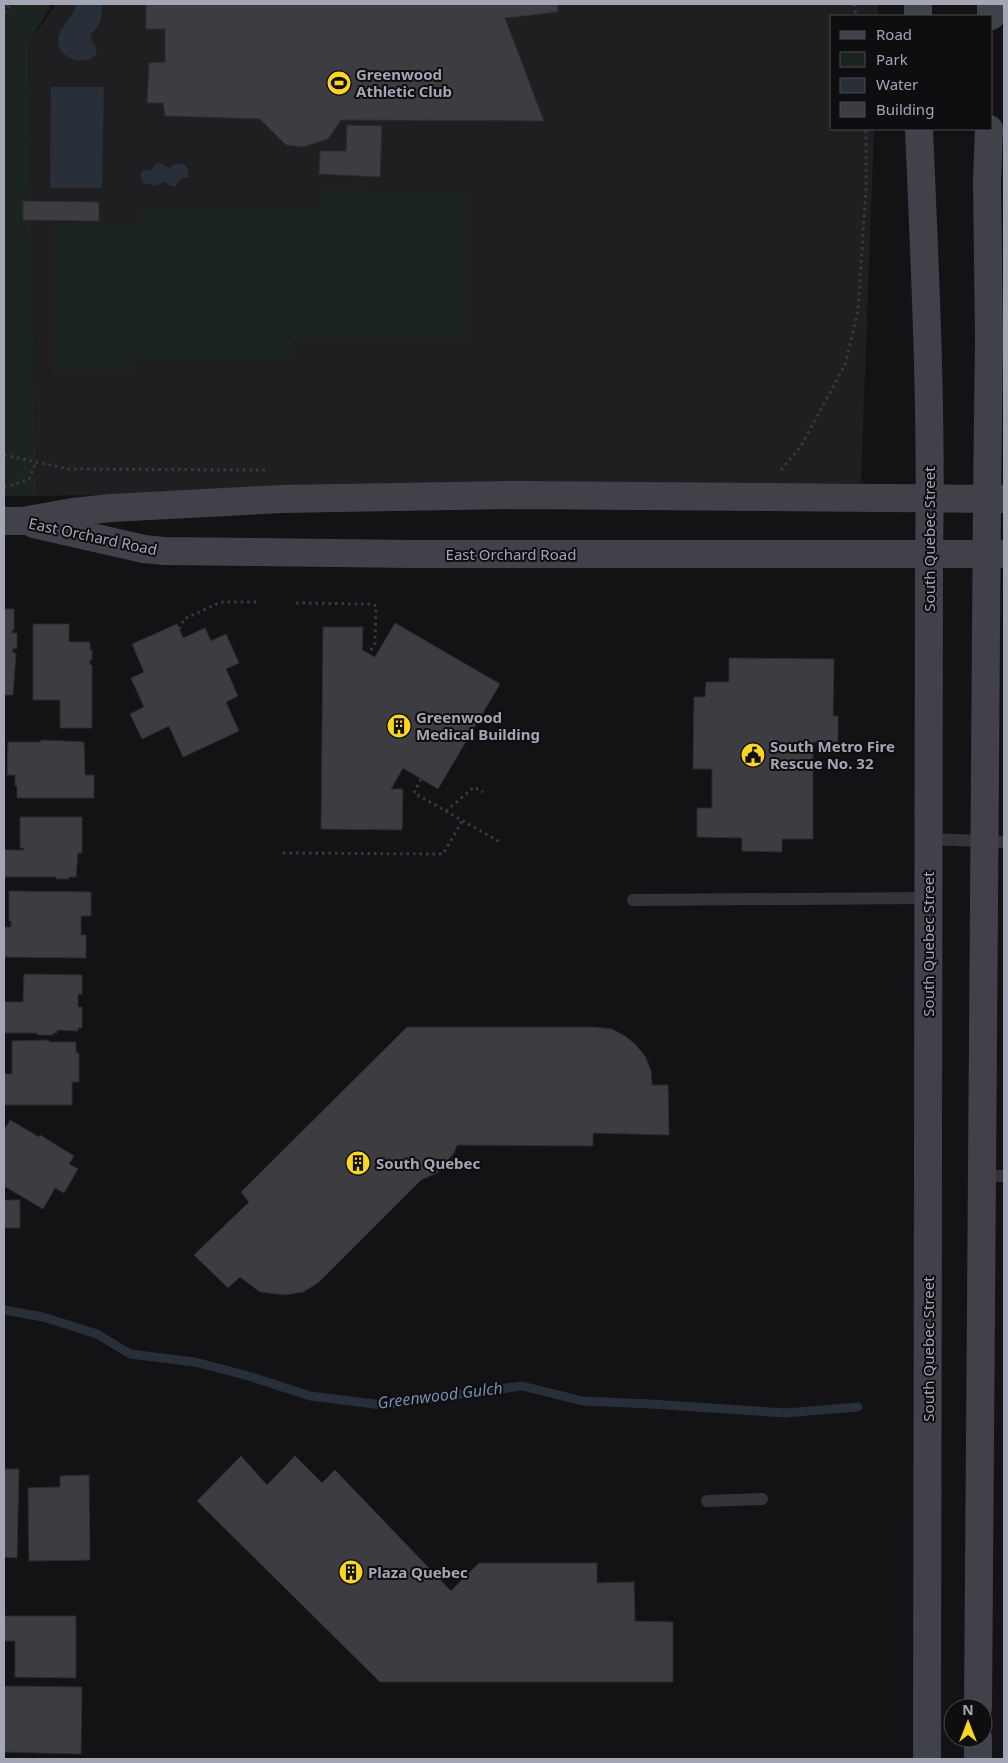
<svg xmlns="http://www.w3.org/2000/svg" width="1008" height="1763" viewBox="0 0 1008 1763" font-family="'Noto Sans',sans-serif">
<rect width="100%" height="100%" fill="#131214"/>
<polygon fill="#1f1e21" points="56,4 878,4 878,16 832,16 832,129 874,129 861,483 37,496 28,44"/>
<g fill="#1c241f">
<polygon points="4,4 52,4 28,44 37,496 4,496"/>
<polygon points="320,190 468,191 468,340 291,339 291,360 137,360 137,372 54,372 54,224 140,224 140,209 319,209"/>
</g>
<g fill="#282f38">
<path d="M76,4H102C102,11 102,20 98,26C96,29 92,32 91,36C90,43 99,46 96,54C91,66 58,61 58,41C59,26 74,18 76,4Z"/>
<polygon points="51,87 104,87 102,188 50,188"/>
<polygon points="157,163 162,164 169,168 176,164 183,163 187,167 189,177 181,179 176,186 172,186 164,182 155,186 150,184 146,184 142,181 141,174 142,171 151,170"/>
</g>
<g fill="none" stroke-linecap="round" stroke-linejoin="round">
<polyline stroke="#282f38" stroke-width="9" points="4,1310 43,1317 97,1334 130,1354 195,1362 252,1377 310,1396 382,1405 522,1386 583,1401 650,1404 785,1413 858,1407"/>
</g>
<g fill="#3c3c41" stroke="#2d2c30">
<polygon points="146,4 558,4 558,12 505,18 544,121 341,120 328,139 303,147 286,145 260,119 165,116 163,103 147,103 149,63 165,62 165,29 146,29"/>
<polygon points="347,125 382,126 380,177 319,174 320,151 346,151"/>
<polygon points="23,201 99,202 99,221 23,220"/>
<polygon points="4,609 14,609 14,630 12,630 12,633 17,633 17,649 13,648 13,653 16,653 13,695 4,695"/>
<polygon points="395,623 500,684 438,789 403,768 391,789 403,789 402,830 321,829 323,627 363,627 362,650 375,657"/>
<polygon points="33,624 69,624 69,642 90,642 90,650 92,650 92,660 90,660 90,665 92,665 92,728 60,728 60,700 33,700"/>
<polygon points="177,624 183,638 205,628 211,641 226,634 239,663 226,669 238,696 226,702 239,731 183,757 169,726 142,739 130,714 144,707 131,678 144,672 132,644"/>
<polygon points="729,658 834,659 833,716 838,716 838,742 813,742 813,839 782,839 782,852 742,851 742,838 697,837 697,808 712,808 712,769 693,769 694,697 705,697 706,682 729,682"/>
<polygon points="41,740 84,742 85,775 94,775 94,798 17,798 17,786 15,786 15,775 7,775 8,742 41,742"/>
<polygon points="20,817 82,817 82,853 78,853 76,877 69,877 69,879 56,879 56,877 4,877 4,850 24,850 24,848 20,848"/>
<polygon points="9,891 91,892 91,916 81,916 81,935 86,935 86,958 4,957 4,927 11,927 11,921 9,921"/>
<polygon points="24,974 82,975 82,994 78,994 78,1007 82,1007 82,1028 78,1028 78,1031 57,1030 57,1033 53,1033 53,1035 37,1035 37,1033 4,1033 4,1002 23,1002"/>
<polygon points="407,1027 594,1027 612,1029 625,1036 635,1044 645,1056 651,1071 652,1085 668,1085 669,1135 593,1133 593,1146 457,1145 454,1153 437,1173 421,1180 318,1283 303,1292 285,1295 260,1292 240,1277 228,1288 194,1255 249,1202 241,1192"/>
<polygon points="49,1040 49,1042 76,1042 76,1053 79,1053 79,1082 72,1082 72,1105 4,1105 4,1074 12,1074 12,1041"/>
<polygon points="10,1120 39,1137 40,1135 74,1156 69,1164 78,1169 64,1193 55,1188 43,1209 4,1186 4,1130"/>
<rect x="4" y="1200" width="16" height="28"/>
<polygon points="241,1456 267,1485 295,1456 322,1483 335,1470 451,1591 479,1563 597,1563 597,1583 634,1582 635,1621 673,1622 673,1682 380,1682 197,1501"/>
<polygon points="4,1469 19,1469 17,1558 4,1557"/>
<polygon points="89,1475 90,1560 29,1561 28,1488 60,1487 60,1476"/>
<polygon points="4,1616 76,1616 76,1678 15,1677 15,1641 4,1641"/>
<polygon points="4,1686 82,1687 81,1754 4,1752"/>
</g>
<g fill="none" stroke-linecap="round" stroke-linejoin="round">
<g stroke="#393a40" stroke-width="3" stroke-dasharray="2.5 4" stroke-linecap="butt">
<polyline points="854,4 856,16"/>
<polyline points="4,13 10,4"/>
<polyline points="4,455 68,469 267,470"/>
<polyline points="781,470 801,446 845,365 858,311 866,189 866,129"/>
<polyline points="4,487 10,486 29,479 36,462"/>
<polyline points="296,603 373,604 376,606 375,643 369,654"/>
<polyline points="179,629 184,619 221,602 258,602"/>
<polyline points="421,779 414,793 500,842"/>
<polyline points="446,811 474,787 483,792"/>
<polyline points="283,853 443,854 462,821"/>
</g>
<g stroke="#333339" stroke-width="12">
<polyline points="928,839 1004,842"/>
<polyline points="633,900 929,898"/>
<polyline points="982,1176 1004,1176"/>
<polyline points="707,1501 762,1499"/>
</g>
<g stroke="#414249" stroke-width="28">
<polyline points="918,16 918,4"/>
<polyline points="991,16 991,4"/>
<path d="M919,129C925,270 932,412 929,554L927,1759"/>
<polyline points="4,521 22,521 73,512 111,508 282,499 517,495 1004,499"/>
<polyline points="34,524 144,549 164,551 413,554 1004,554"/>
<polyline points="978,1708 987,499 989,338 987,181 989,129"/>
<polyline points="978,1759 978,1738"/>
</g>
</g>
<defs>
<symbol id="stadium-disc" viewBox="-11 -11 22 22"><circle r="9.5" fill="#fad525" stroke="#0e0d0f"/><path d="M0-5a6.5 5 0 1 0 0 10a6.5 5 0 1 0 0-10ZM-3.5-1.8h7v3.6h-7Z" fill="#111"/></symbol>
<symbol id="building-disc" viewBox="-11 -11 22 22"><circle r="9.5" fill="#fad525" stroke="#0e0d0f"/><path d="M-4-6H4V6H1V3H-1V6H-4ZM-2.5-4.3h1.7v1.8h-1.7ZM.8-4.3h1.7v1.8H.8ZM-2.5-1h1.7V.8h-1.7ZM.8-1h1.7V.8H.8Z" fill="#111"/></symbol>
<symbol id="civic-disc" viewBox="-11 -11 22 22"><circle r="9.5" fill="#fad525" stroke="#0e0d0f"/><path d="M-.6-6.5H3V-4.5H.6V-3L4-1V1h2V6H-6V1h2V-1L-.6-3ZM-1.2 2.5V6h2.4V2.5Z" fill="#111"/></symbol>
</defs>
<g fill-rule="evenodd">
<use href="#stadium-disc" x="325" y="69" width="28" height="28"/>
<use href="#building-disc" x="385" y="712" width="28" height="28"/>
<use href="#civic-disc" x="739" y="741" width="28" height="28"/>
<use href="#building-disc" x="344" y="1149" width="28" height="28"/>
<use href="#building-disc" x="337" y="1558" width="28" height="28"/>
</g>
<g text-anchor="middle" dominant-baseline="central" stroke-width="4" stroke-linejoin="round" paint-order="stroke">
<g font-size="15" font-weight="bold" fill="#a3a6b5" stroke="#0e0d0f" text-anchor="start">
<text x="356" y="74">Greenwood<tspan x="356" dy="17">Athletic Club</tspan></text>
<text x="416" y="717">Greenwood<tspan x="416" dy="17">Medical Building</tspan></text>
<text x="770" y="746">South Metro Fire<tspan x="770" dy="17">Rescue No. 32</tspan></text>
<text x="376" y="1163">South Quebec</text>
<text x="368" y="1572">Plaza Quebec</text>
</g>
<g font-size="15" fill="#a3a6b5" stroke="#0e0d0f">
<text transform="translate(93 536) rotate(12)">East Orchard Road</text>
<text transform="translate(929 539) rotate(-90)">South Quebec Street</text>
<text x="511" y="554">East Orchard Road</text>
<text transform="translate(928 944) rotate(-90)">South Quebec Street</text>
<text transform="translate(928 1349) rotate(-90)">South Quebec Street</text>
</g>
<g font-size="16" font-style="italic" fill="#788eb3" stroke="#0e0d0f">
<text transform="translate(440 1395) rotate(-7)">Greenwood Gulch</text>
</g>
</g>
<rect width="1008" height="1763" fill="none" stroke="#a3a6b5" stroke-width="10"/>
<rect x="830" y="15" width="162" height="115" fill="#0e0d0f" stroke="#4a4a51"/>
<rect x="840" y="31" width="25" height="8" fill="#414249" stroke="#4a4a51"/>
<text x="876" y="40" font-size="15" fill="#a3a6b5">Road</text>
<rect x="840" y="52" width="25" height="15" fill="#1c241f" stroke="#4a4a51"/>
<text x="876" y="65" font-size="15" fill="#a3a6b5">Park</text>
<rect x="840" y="78" width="25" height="15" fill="#282f38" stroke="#4a4a51"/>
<text x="876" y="90" font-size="15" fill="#a3a6b5">Water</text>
<rect x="840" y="102" width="25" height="15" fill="#3c3c41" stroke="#4a4a51"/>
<text x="876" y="115" font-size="15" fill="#a3a6b5">Building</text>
<g transform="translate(968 1723)"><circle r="24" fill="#0e0d0f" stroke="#4a4a51"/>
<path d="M0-4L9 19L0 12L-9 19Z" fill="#fad525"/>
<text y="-8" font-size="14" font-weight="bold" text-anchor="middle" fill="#a3a6b5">N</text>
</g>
</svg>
